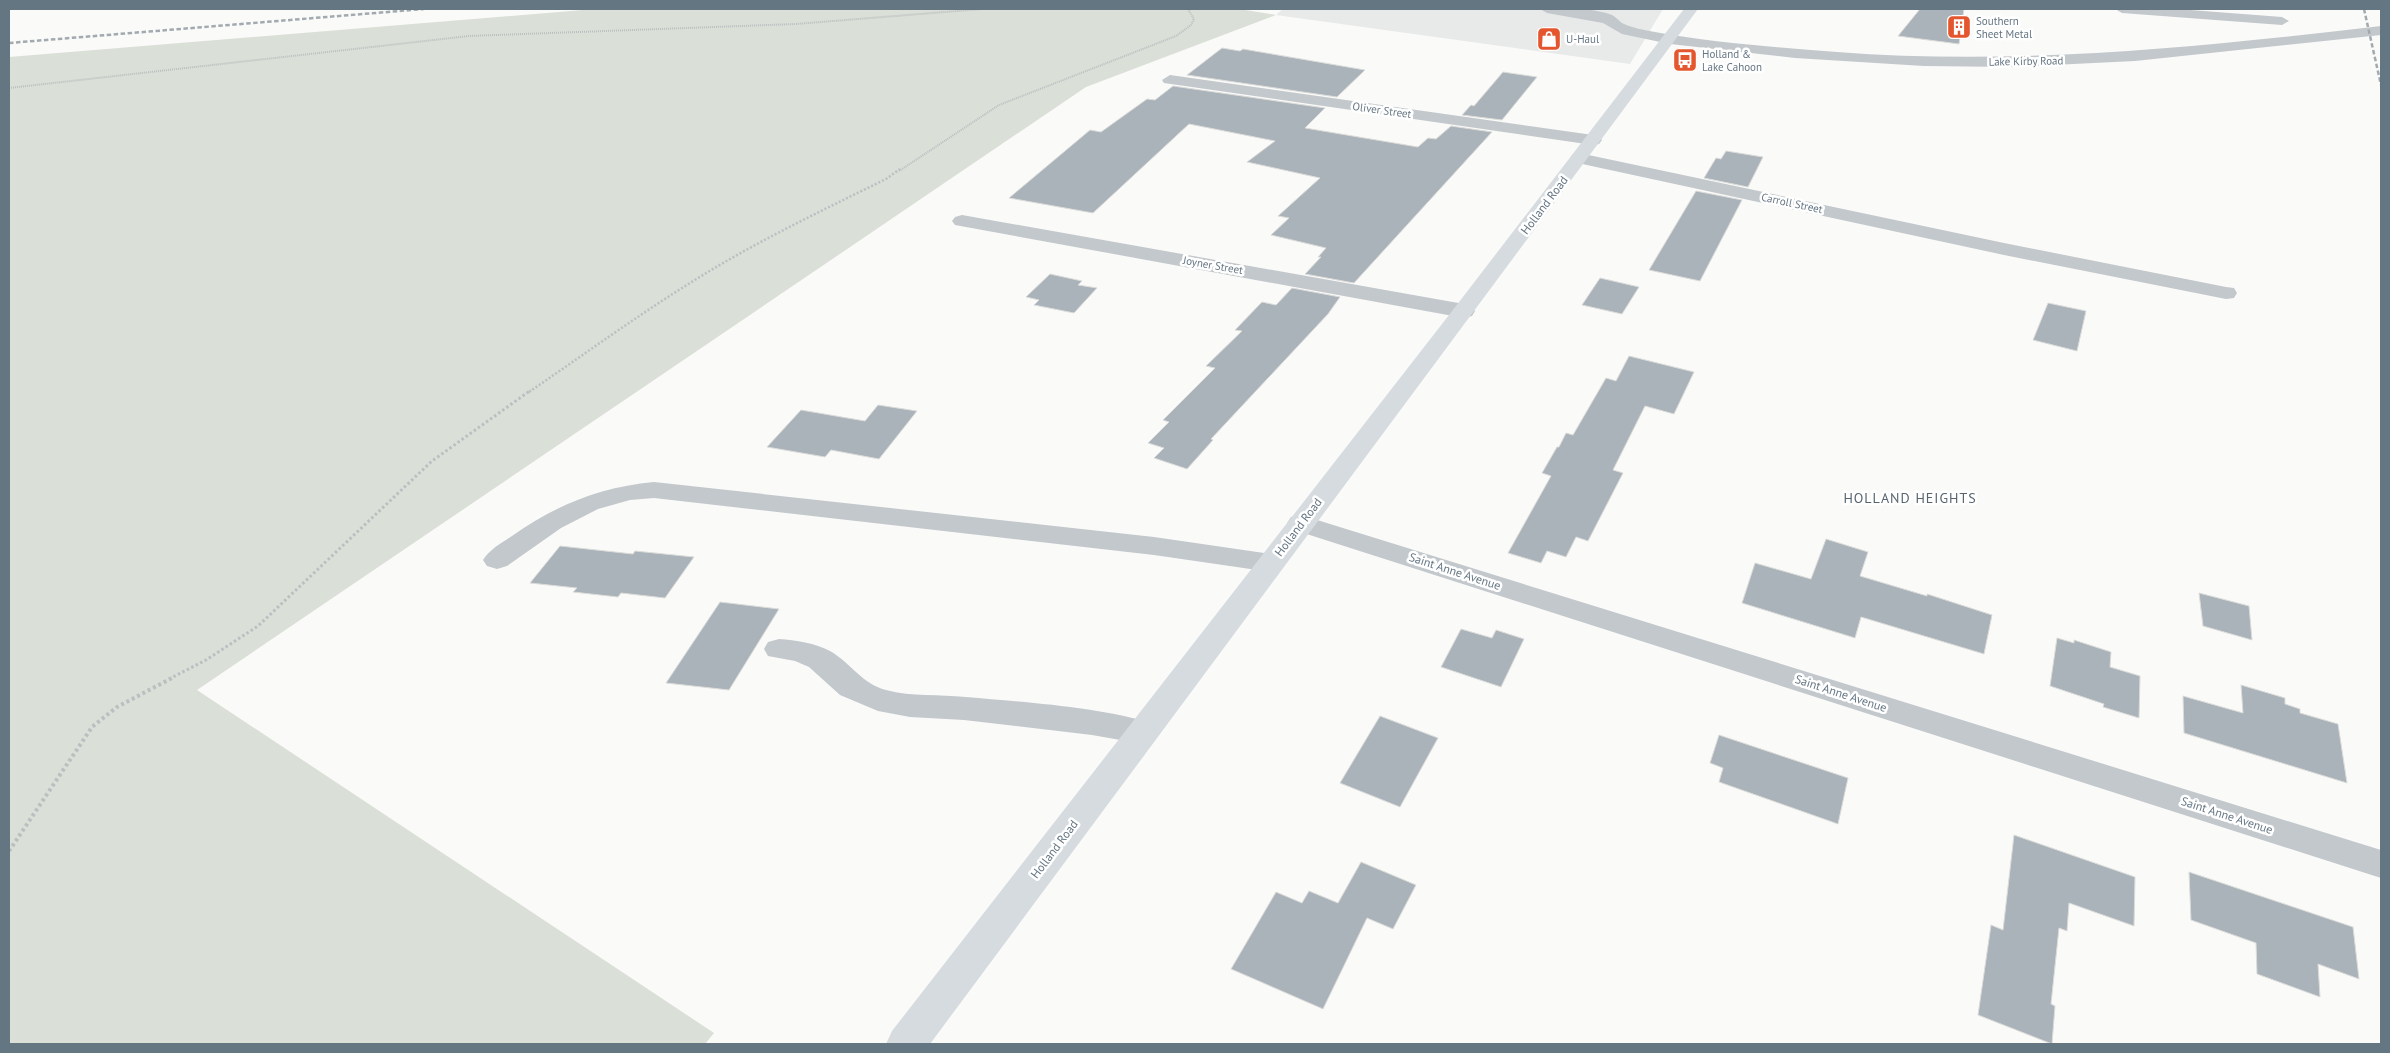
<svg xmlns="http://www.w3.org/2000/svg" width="2390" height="1053" viewBox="0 0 2390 1053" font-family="'PT Sans',sans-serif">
<rect width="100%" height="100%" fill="#fafaf8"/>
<polygon fill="#e8e9e9" points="1283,9 1663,9 1630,64 1276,15"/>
<polygon fill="#dadfd7" points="595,9 1239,9 1276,15 1086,87 197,690 714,1033 705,1044 9,1044 9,57"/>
<g fill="#aab3b9" stroke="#dcdcda">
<polygon points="1920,9 1964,9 1959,44 1898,36"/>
<polygon points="1222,48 1240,51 1243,49 1365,70 1337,97 1187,75"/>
<polygon points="1503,72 1537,77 1502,120 1462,115 1471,105 1474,106"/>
<polygon points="1173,86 1325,108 1305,128 1418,147 1428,138 1436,139 1451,126 1492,132 1354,283 1305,274 1321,257 1318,257 1326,248 1271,235 1289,218 1278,216 1320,178 1247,162 1275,141 1189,124 1093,213 1009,198 1090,130 1101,132 1147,99 1155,100"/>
<polygon points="1726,151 1763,157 1748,187 1704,178 1716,158 1721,159"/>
<polygon points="1696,191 1742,200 1700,281 1649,270"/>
<polygon points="1050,274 1082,281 1078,285 1097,288 1074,313 1034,305 1039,300 1026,297"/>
<polygon points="1600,278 1639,287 1622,314 1582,305"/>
<polygon points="1292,288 1340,297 1328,314 1211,439 1213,440 1187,469 1154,458 1164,448 1148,443 1169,422 1163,420 1215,368 1206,366 1242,331 1235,330 1262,302 1276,305"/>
<polygon points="2048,303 2086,311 2077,351 2033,340"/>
<polygon points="1629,356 1694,372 1674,414 1645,406 1613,470 1623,473 1588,541 1576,537 1566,557 1547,551 1541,563 1508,553 1551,476 1542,473 1557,447 1559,447 1566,433 1573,435 1606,378 1616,381"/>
<polygon points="878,405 917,411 879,459 831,450 825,457 767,447 801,410 865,421"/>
<polygon points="1826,539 1868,552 1860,576 1927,596 1927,594 1992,615 1984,654 1861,617 1855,638 1742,603 1755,563 1811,579"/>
<polygon points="560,546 633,554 635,551 694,557 665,598 621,593 618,597 573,592 577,588 530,583"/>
<polygon points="2199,593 2249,606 2252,640 2203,626"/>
<polygon points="720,602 779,609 729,690 666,683"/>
<polygon points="1461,629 1492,638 1496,630 1524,639 1501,687 1441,667"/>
<polygon points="2057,638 2074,643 2074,640 2111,652 2110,667 2140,676 2139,718 2103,707 2104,704 2050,686"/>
<polygon points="2241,685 2285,698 2285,704 2300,709 2300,713 2338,724 2347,783 2184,733 2183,696 2243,713"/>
<polygon points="1380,716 1438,738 1400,807 1340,783"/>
<polygon points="1719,735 1848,778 1838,824 1719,782 1723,768 1710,763"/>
<polygon points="2014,835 2135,877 2134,926 2069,903 2067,931 2059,928 2051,1004 2055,1006 2052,1044 1978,1015 1991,925 2003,930"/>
<polygon points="1361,862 1416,885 1393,929 1367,918 1323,1009 1231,969 1276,892 1302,903 1309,891 1338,903"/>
<polygon points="2189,872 2353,927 2359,979 2318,964 2320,997 2257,974 2256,943 2191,920"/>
</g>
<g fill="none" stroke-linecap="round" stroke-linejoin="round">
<g stroke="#bbbfc2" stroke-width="2" stroke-dasharray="1 1" stroke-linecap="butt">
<polyline points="9,88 469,36 796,24 982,9"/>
<polyline points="899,171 999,105 1176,36 1191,25 1194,19 1188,9"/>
</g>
<path stroke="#bbbfc2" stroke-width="2.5" stroke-dasharray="2 2" stroke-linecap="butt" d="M529,392C595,347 660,299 730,259C781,230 833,205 886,179L900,169"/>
<polyline stroke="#bbbfc2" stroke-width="3" stroke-dasharray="2.5 2.5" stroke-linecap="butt" points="169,679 206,660 258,626 432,461 531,390"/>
<polyline stroke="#bbbfc2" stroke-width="4" stroke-dasharray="3 3" stroke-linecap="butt" points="9,851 92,727 117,707 172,678"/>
<g fill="#c3c8cc" fill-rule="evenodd">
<path d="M1540,9C1562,8 1590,7 1612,15C1616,17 1618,20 1622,23C1632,28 1644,30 1655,32C1714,43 1776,47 1837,52C2019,66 2200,47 2381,26V35L2135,61L2010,67L1924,66L1795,58L1670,44L1622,34L1603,23L1547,13Z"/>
<polygon points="2115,9 2177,9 2282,17 2289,21 2282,25 2122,13"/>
<polygon points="1170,75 1593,135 1599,136 1602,140 1599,144 1593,145 1164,83 1162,80"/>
<polygon points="1579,153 2004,243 2226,287 2234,288 2237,293 2234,298 2226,299 2004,255 1573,162 1570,158 1573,154"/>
<polygon points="962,215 1464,304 1472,306 1475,311 1472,316 1464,318 955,225 952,221 955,217"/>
<path d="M654,482L1154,537L1271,554L1281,557L1285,563L1281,569L1271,572L1154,555L654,498L630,500L598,509L561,528L507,566L497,569L487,566L483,560C490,549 502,543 512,536C556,505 600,487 654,482Z"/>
<polygon points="1301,515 2381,850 2381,878 1291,529 1287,523 1291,517"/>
<path d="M779,639C796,640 815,643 830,651C851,663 862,684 886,690C912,697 939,694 966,697C1024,702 1100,707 1155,724L1159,732L1155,740L1143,744L1092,735L964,720L910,717L878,711L840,695L809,667L795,661L768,656L764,649L768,642Z"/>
</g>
<polygon fill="#d6dbdf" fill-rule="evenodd" points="1684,9 1698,9 930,1044 886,1044 892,1031 1456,306"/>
<g stroke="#a2aab0" stroke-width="2.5" stroke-dasharray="4.5 2.5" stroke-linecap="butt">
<polyline points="2364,9 2381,85"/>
<polyline points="9,43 424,9"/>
</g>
</g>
<defs>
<symbol id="building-square" viewBox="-11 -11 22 22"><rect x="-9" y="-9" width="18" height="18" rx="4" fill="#e4572e" stroke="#fff"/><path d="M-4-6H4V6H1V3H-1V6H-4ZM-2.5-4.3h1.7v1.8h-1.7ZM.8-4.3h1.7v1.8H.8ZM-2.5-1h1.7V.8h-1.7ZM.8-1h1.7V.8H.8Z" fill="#fff"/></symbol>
<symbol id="shop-square" viewBox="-11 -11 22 22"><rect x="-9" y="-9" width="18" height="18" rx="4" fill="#e4572e" stroke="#fff"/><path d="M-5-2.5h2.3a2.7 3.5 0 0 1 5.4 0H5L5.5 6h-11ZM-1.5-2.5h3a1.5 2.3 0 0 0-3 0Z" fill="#fff"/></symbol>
<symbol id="bus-square" viewBox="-11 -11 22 22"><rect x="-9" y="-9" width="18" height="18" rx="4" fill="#e4572e" stroke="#fff"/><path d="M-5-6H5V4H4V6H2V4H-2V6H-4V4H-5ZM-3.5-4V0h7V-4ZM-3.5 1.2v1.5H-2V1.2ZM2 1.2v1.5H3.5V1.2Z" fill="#fff"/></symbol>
</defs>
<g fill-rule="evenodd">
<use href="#building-square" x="1945" y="13" width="28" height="28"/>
<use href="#shop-square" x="1535" y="25" width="28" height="28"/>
<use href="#bus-square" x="1671" y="46" width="28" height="28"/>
</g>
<g text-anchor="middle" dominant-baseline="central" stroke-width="5" stroke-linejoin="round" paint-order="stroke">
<g font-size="11" fill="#657683" stroke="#fff" text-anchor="start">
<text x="1976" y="21">Southern<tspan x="1976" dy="13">Sheet Metal</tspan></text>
<text x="1566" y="39">U-Haul</text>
<text x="1702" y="54">Holland &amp;<tspan x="1702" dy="13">Lake Cahoon</tspan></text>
</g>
<g font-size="11" fill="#657683" stroke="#fff">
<text transform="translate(2026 61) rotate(-1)">Lake Kirby Road</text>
<text transform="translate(1382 110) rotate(8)">Oliver Street</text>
<text transform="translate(1792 203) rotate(12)">Carroll Street</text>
<text transform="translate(1213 265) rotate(10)">Joyner Street</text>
</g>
<g font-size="12" fill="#657683" stroke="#fff">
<text transform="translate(1544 205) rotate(-53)">Holland Road</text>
<text transform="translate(1298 527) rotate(-53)">Holland Road</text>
<text transform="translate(1455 571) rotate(18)">Saint Anne Avenue</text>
<text transform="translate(1841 693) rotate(18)">Saint Anne Avenue</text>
<text transform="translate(2227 815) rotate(18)">Saint Anne Avenue</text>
<text transform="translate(1054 849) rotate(-53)">Holland Road</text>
</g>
<g font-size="14" letter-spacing="1" fill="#57646e" stroke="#fff">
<text x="1910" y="498">HOLLAND HEIGHTS</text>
</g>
</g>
<rect width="2390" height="1053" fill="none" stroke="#657683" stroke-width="20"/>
</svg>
